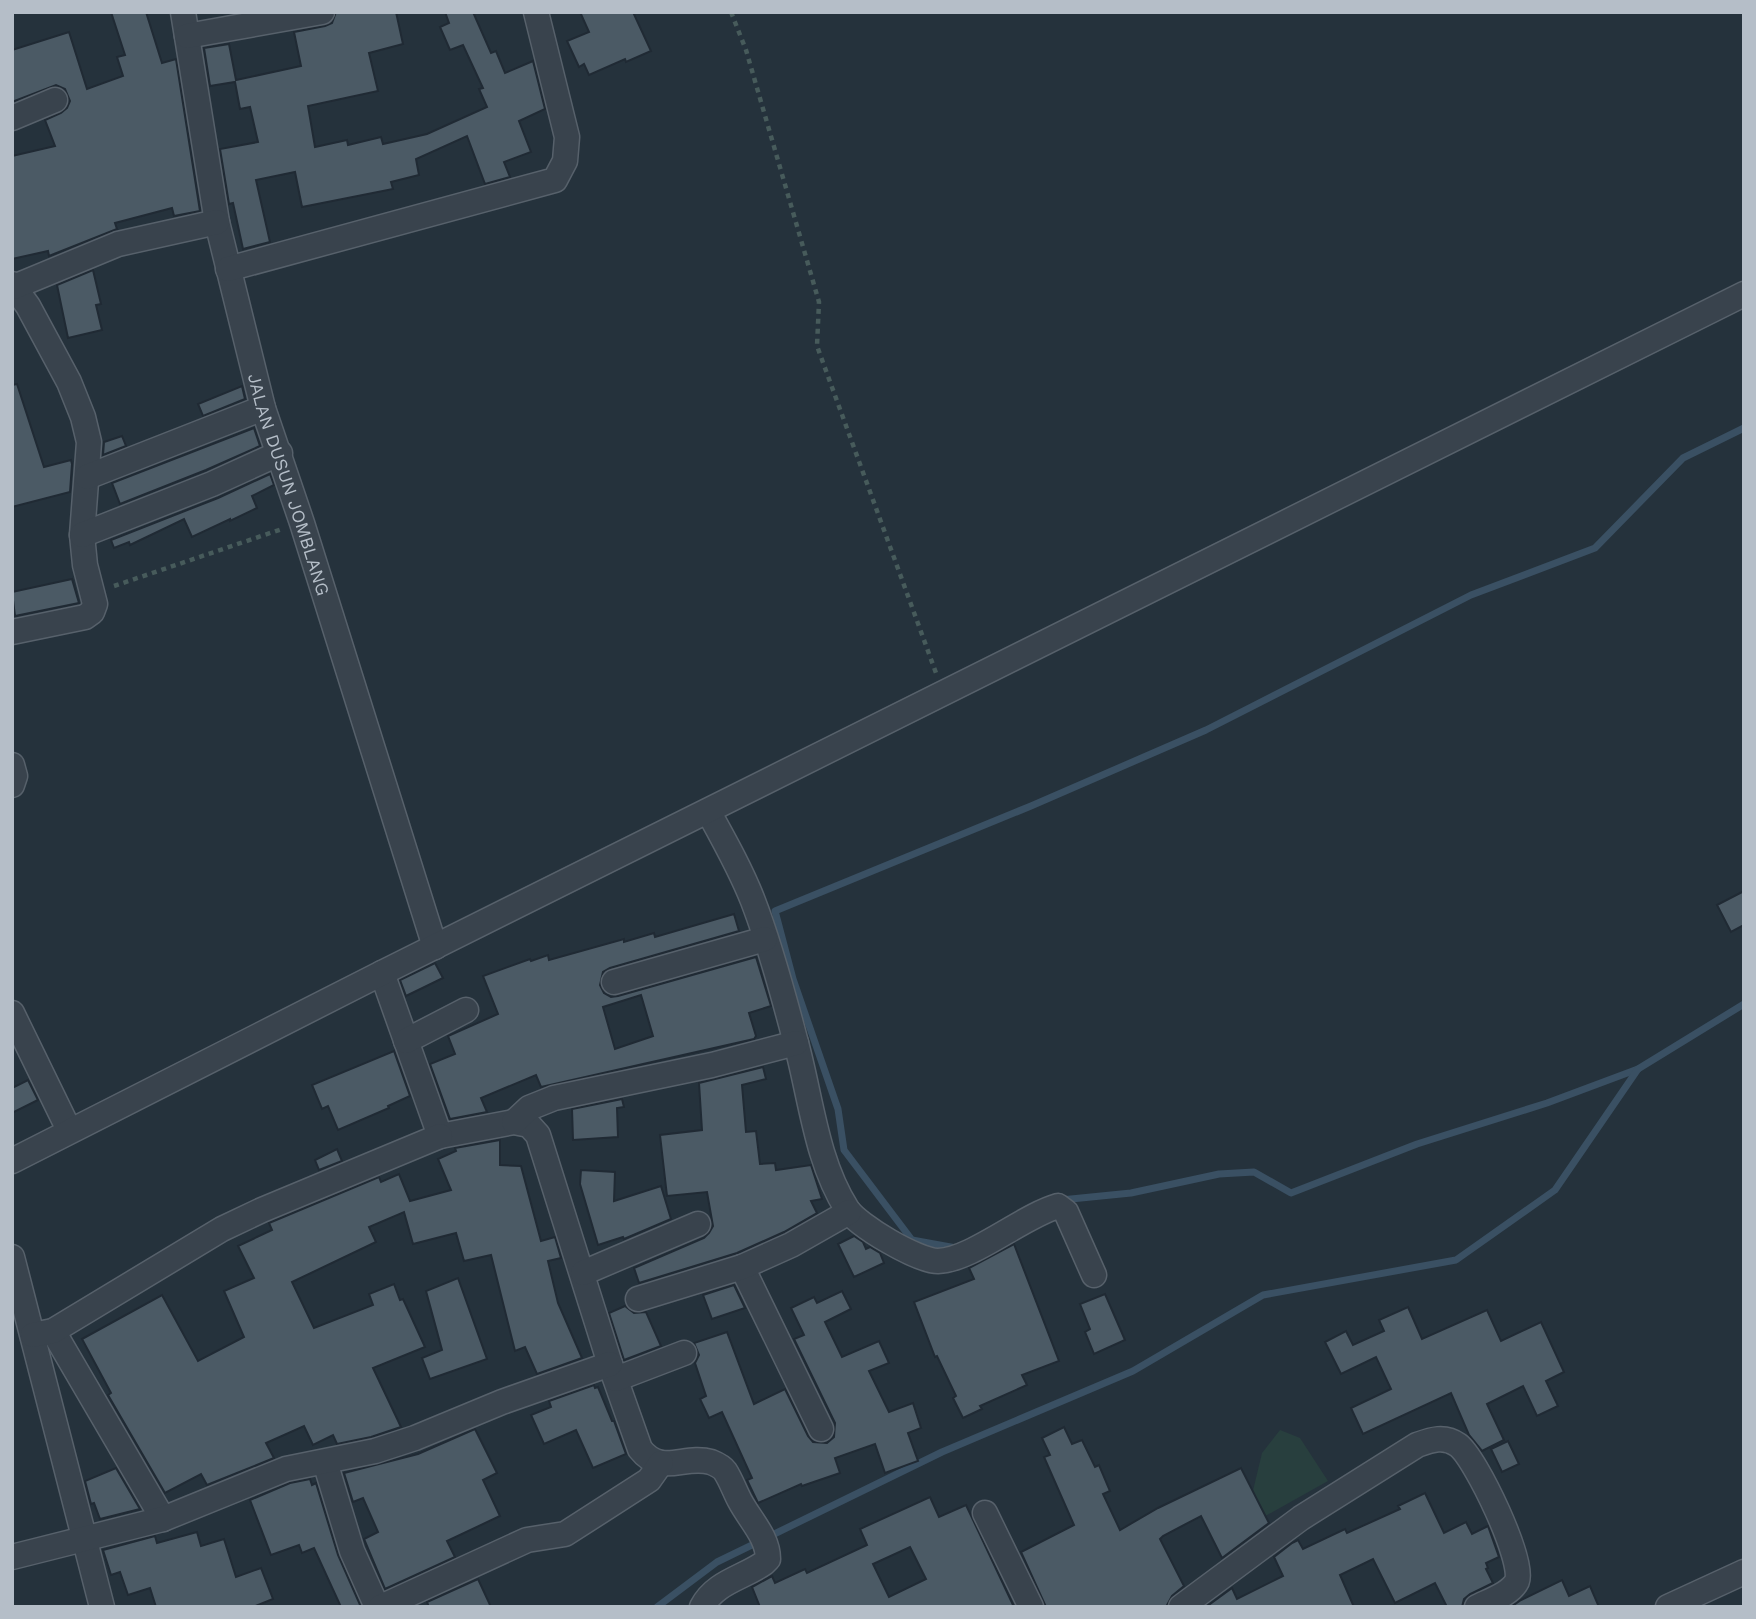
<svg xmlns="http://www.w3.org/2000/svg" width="1756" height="1619" viewBox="0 0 1756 1619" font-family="'Work Sans',sans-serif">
<rect width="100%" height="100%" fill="#25323c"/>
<polygon fill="#283f3e" points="1280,1430 1300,1438 1328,1481 1244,1528 1262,1453"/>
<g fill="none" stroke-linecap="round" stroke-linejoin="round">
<g stroke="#3a5063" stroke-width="7">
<polyline points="1061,1200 1131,1193 1219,1174 1254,1172 1291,1193 1417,1144 1547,1103 1638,1069"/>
<polyline points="956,1248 912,1240 844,1150 838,1109 793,979 775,911 1031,806 1206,730 1471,595 1595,548 1683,458 1744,428"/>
<polyline points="657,1607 717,1562 942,1452 1133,1371 1263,1295 1456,1260 1555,1190 1638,1069 1744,1004"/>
</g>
</g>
<g fill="#4b5a65" stroke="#202a34" stroke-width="2" fill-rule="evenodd">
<polygon points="111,12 146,12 162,63 176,59 200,211 174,216 172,208 115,223 117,229 49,256 48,251 12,259 12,156 55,146 45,120 61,113 67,108 70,101 65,89 56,85 12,102 12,50 69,32 87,89 123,76 117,57 125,55"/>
<polygon points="336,12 396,12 403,44 369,53 378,91 308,106 315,147 347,140 348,145 381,137 383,144 427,134 487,107 479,89 483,88 463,45 450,50 440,27 449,23 445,12 473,12 491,53 496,51 505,73 533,61 545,109 519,121 531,152 504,162 510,177 485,184 467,136 416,159 419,175 391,182 393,189 302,207 295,172 256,180 270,242 243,249 233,203 229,204 220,149 258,142 250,107 240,109 235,82 210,86 204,48 229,44 236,80 301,66 294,32 325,26 332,23"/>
<polygon points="580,12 633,12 651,51 626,62 625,59 589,75 584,64 579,67 567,41 589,32"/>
<polygon points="93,270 101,304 96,305 102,330 68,338 57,285"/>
<polygon points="17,384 44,467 71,460 72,464 70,492 12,507 12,385"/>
<polygon points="242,386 245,399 203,416 198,404"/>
<polygon points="254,428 260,446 206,470 120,504 112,483"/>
<polygon points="122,436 126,446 103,455 104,442"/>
<polygon points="270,474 274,485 252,496 257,508 230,521 230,519 192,537 184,519 130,545 129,542 114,548 111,540 218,498"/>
<polygon points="72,579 79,603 15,616 12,592"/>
<polygon points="1744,891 1744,925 1731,932 1717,905"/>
<path d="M734,914L739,931L610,968L603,972L600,985L604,993L611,997L618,996L756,957L771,1006L749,1013L756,1036L754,1039L541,1087L536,1075L481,1098L487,1112L450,1119L430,1064L455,1054L448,1036L498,1014L483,976L530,959L531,961L548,955L549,960L624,939V942L654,933L655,937ZM641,995L653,1036L615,1049L603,1007Z"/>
<polygon points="435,963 443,978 406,996 400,980"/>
<polygon points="394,1051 410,1096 388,1106 389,1108 338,1130 328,1106 322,1109 312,1085"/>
<polygon points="763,1067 766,1079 742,1085 746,1132 756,1131 760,1164 775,1163 776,1170 811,1165 822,1199 811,1201 817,1213 784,1232 737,1253 639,1283 634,1268 704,1238 709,1233 713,1226 707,1192 667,1196 660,1135 702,1130 699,1083"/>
<polygon points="28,1080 38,1100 12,1113 12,1088"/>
<polygon points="622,1099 624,1107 617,1108 618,1137 573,1140 572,1109"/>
<polygon points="500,1140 500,1165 521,1166 541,1241 555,1237 561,1258 548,1261 558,1303 582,1358 537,1374 525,1347 515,1351 491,1255 464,1261 456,1233 413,1244 404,1212 369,1227 376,1242 292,1282 314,1328 373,1305 369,1294 394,1284 400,1300 403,1299 425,1347 373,1368 401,1427 371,1437 337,1444 333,1435 313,1445 304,1426 266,1443 274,1458 207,1485 201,1474 165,1493 108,1395 111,1393 82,1339 162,1295 198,1361 244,1337 224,1291 254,1278 238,1246 272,1230 269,1223 379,1177 381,1182 399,1174 410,1201 451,1190 438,1159 456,1151 455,1148"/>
<polygon points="337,1149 342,1161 319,1170 315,1160"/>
<polygon points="581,1170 615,1172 614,1201 661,1186 671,1219 624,1239 623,1237 598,1245 580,1184"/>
<polygon points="854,1236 863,1242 866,1249 870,1247 880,1253 884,1263 854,1277 838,1244"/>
<polygon points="1014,1244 1059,1361 1022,1375 1027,1385 980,1406 982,1409 963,1418 953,1398 956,1396 937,1356 935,1357 914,1302 974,1279 969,1268"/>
<polygon points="458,1278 487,1359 430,1379 422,1358 442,1350 426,1291"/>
<polygon points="734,1285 745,1308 712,1319 703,1295"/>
<polygon points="842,1291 851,1309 825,1322 842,1357 879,1341 889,1363 869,1371 889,1412 913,1403 921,1428 908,1433 918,1461 885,1473 875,1444 835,1458 840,1473 802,1486 801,1484 758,1503 747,1480 752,1478 722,1412 709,1418 700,1399 706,1396 695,1363 699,1355 694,1343 727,1332 754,1404 785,1389 808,1436 813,1442 827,1443 834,1437 835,1423 794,1339 804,1335 791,1308 814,1297 817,1303"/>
<polygon points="1105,1294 1125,1340 1094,1354 1085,1332 1090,1329 1080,1304"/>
<polygon points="625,1306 634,1313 646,1312 661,1346 624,1360 609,1313"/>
<polygon points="1408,1307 1422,1339 1487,1310 1501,1341 1541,1322 1564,1372 1546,1381 1558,1406 1537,1416 1523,1386 1487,1404 1504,1440 1482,1451 1469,1435 1451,1393 1363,1434 1351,1408 1391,1389 1376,1357 1341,1374 1325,1342 1346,1331 1353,1345 1384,1331 1379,1320"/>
<polygon points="594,1385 595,1388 598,1387 612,1421 614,1421 626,1454 593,1468 576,1430 544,1444 531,1415 551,1407 549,1401"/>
<polygon points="1064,1427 1072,1444 1082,1440 1095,1467 1099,1465 1110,1491 1103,1494 1120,1530 1158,1508 1241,1468 1269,1523 1222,1558 1201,1516 1163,1536 1160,1539 1184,1586 1172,1596 1166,1607 1046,1607 1021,1552 1074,1525 1044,1457 1050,1455 1042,1438"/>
<polygon points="475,1429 497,1473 483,1480 500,1516 447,1541 455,1557 385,1589 364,1539 378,1532 363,1498 353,1502 344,1473 418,1454"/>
<polygon points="1508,1441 1519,1464 1502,1472 1491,1449"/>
<polygon points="116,1468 140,1509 100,1519 94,1503 91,1504 85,1481"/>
<polygon points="310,1479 312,1485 316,1483 338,1555 361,1607 341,1607 314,1548 302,1553 299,1545 271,1555 250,1500 290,1483"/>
<polygon points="1425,1493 1444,1533 1466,1522 1472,1534 1488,1526 1499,1557 1486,1563 1488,1568 1486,1569 1493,1583 1470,1594 1464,1599 1462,1607 1447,1607 1435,1583 1395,1603 1373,1559 1340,1575 1354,1607 1206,1607 1232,1588 1237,1599 1283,1576 1274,1557 1292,1543 1298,1540 1303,1549 1345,1529 1347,1533 1400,1509 1398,1506"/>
<path d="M930,1497L939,1517L966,1505L1014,1607H760L752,1587L772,1576L775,1583L805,1569L807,1573L867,1545L860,1529ZM910,1547L926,1579L889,1597L873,1564Z"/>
<polygon points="197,1532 201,1546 224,1539 236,1577 261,1568 273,1599 253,1607 156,1607 150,1588 128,1595 120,1572 111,1575 103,1550 155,1536 157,1543"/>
<polygon points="478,1579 491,1607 429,1607 427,1602"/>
<polygon points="1562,1580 1569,1596 1590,1586 1599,1607 1511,1607 1521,1600"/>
</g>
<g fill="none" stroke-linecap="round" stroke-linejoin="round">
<defs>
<g id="minor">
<path id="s1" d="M183,12L217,222L263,408L302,523L435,947"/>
<polyline points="187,36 322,12"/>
<polyline points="12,118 55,100"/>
<polyline points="228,269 555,180 565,161 567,137 536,12"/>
<polyline points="12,284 28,306 69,382 83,417 89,442 82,535 85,565 95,604 92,612 85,617 12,632"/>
<polyline points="14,287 118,244 217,222"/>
<polyline points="87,477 263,408"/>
<polyline points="82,535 212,484 280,453"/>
<polyline points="12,765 15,776 12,785"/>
<path d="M708,811C724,840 741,870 753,901C770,945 784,997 796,1043C811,1098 816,1160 847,1209C858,1226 918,1261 938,1261C972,1260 1023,1216 1058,1206L1066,1212L1094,1275"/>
<path d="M382,973L440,1136L514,1122L529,1125L538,1135L610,1364L640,1449C662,1477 684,1454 711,1462C716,1464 722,1467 725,1471C731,1480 735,1492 740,1501C750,1520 768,1537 768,1559L764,1563C743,1578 715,1582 702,1607"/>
<polyline points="614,982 765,939"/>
<polyline points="12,1013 69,1130"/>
<polyline points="406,1041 466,1010"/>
<polyline points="514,1122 529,1108 554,1098 712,1065 796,1043"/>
<polyline points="12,1161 382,973 1744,294"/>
<polyline points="12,1257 102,1607"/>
<polyline points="742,1267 821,1429"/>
<polyline points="583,1273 698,1224"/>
<polyline points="638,1299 742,1267 791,1245 849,1212"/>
<polyline points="53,1331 163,1519"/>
<polyline points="33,1335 53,1331 222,1229 262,1210 440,1136"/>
<polyline points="616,1379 684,1353"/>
<polyline points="325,1462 352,1551 377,1607"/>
<polyline points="985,1513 1031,1607"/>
<polyline points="12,1557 163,1519 286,1469 375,1451 415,1438 502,1402 610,1364"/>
<polyline points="381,1607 527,1540 565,1534 649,1480 661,1463"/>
<path d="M1181,1607L1301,1518L1417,1445C1431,1440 1444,1435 1458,1445C1476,1458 1525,1562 1517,1581C1511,1594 1489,1601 1477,1607"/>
<polyline points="1668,1607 1744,1572"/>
</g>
</defs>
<use href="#minor" stroke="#57616b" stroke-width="27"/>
<g stroke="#475b5b" stroke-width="4.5" stroke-dasharray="5 5" stroke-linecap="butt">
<polyline points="731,12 746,50 819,302 817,346 936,673"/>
<polyline points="114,586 282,529"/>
</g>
<use href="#minor" stroke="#39434d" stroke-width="24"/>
</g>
<g text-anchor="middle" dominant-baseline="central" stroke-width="5" stroke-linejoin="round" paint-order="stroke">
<g font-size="18" fill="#b5bec8" stroke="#1e2832">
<text stroke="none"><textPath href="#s1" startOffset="485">JALAN DUSUN JOMBLANG</textPath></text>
</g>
</g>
<rect width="1756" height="1619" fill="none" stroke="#b5bec8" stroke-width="28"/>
</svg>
